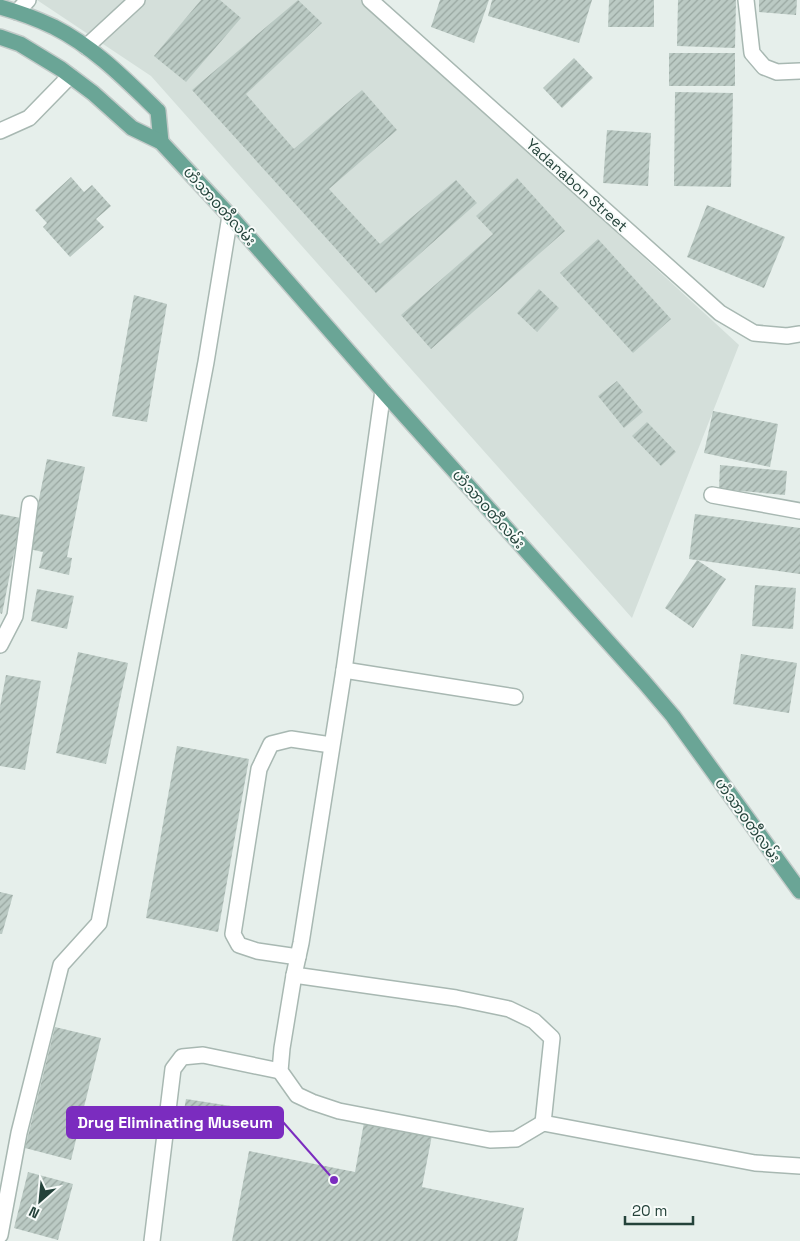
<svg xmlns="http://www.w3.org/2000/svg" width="800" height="1241" viewBox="0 0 800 1241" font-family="'Space Grotesk','Noto Sans Myanmar',sans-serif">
<defs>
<pattern id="building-hatch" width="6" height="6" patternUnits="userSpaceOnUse" patternTransform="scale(1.25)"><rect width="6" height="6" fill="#bbcac4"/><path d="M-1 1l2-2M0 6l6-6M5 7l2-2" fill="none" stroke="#98a6a0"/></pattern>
</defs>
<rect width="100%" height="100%" fill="#e6efeb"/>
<polygon fill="#d4dfda" points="37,0 364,0 739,345 632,618 151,76"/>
<g fill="url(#building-hatch)">
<polygon points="201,0 220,0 241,18 186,82 154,56"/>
<polygon points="298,0 322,23 246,94 294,149 362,90 397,130 329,189 380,244 456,180 477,203 376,293 192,90"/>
<polygon points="440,0 489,0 474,43 431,27"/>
<polygon points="492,0 592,0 579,43 488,16"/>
<polygon points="609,0 654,0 654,27 608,27"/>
<polygon points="678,0 736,0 735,48 677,46"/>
<polygon points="759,0 797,0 796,15 759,12"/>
<rect x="669" y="53" width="66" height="33"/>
<polygon points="574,58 593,78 562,108 543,88"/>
<polygon points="675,92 733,93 731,187 674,186"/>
<polygon points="607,130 651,133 648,186 603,183"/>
<polygon points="71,177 84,192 92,185 111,206 96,219 104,227 70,257 43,227 47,223 35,210"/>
<polygon points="517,178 565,231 431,349 401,315 493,234 476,216"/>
<polygon points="707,205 785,237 764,288 687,257"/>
<polygon points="598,239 671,319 633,353 560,273"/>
<polygon points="539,289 559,308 537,332 517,313"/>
<polygon points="134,295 167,304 147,422 112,416"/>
<polygon points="617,381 643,412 624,428 598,396"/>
<polygon points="713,411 778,424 770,467 704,453"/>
<polygon points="647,422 676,452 661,466 632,436"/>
<polygon points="47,459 85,467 67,557 72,558 69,575 39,568 43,552 29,549"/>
<polygon points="720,465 787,471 785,495 719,489"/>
<polygon points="0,514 21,518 2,614 0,613"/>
<polygon points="695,514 800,528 800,574 689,559"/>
<polygon points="697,560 726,579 693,628 665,608"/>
<polygon points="755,585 796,588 793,629 752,626"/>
<polygon points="37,589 74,596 67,629 31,621"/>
<polygon points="78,652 128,663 106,764 56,753"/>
<polygon points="741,654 797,663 789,713 733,704"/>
<polygon points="6,675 41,681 25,770 0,766 0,707"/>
<polygon points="177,746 249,759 218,932 146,918"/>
<polygon points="0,892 13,895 2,934 0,934"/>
<polygon points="55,1027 101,1038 71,1160 25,1148"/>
<polygon points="186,1099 231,1106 228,1129 182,1121"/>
<polygon points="365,1117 433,1130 422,1187 524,1208 517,1241 232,1241 249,1151 355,1172"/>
<polygon points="28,1172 73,1184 58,1240 14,1228"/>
</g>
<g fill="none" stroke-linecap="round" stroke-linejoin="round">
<defs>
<g id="minor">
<polyline points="370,0 720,313 754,333 787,336 800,334"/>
<polyline points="746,0 752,53 764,67 777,72 800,71"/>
<polyline points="17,12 28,0"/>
<polyline points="86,47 137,0"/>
<polyline points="0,131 29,118 70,76"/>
<polyline points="383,391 344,670 301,943 294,975 282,1048 280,1071 297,1095 312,1102 339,1111 490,1140 516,1139 543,1123 755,1163 800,1166"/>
<polyline points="712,495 800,511"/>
<polyline points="0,645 15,616 30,504"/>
<polyline points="344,670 515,697"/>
<polyline points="298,957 257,951 239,945 233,934 259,769 271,744 291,739 331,745"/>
<polyline points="294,975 456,998 509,1009 534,1021 552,1038 543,1123"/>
<polyline points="0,1235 19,1133 61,965 99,923 206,362 230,216"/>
<polyline points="152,1241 173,1069 182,1057 203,1055 280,1071"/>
</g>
<g id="major">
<path d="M0,7C18,12 37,19 54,27C94,47 126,80 158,111L161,142"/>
<polyline points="0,37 20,44 61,69 93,93 132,128 161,142 230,216 383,391 644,682 673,716 800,891"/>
</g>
</defs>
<use href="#minor" stroke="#a8b8b2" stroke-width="18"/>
<use href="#major" stroke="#c2cac8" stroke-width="18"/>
<use href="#minor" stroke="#fff" stroke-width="15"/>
<use href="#major" stroke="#6aa596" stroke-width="15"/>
</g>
<g text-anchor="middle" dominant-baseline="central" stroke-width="4" stroke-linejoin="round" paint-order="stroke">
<g font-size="15" fill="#24423a" stroke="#f7fbf9">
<text transform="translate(577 185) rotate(42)">Yadanabon Street</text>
<text transform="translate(220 206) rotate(48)">ဟံသာဝတီလမ်း</text>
<text transform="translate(489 509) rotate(48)">ဟံသာဝတီလမ်း</text>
<text transform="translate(748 820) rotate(54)">ဟံသာဝတီလမ်း</text>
</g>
</g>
<path fill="none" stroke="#7b2cbf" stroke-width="2" d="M334 1180L283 1122"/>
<circle fill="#7b2cbf" stroke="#f7fbf9" stroke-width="2" cx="334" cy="1180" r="5"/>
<rect fill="#7b2cbf" stroke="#7b2cbf" stroke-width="2" x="67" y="1107" width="216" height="31" rx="5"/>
<g font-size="16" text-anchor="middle" font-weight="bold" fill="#fff">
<text x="175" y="1128">Drug Eliminating Museum</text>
</g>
<g transform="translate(40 1201) rotate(207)" stroke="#f7fbf9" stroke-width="4" paint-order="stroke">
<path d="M0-4L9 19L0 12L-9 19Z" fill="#24423a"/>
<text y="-8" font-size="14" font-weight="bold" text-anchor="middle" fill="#24423a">N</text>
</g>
<path d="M625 1216v8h68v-8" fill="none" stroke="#24423a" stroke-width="2.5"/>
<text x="632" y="1216" font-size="15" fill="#24423a" stroke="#f7fbf9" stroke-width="4" paint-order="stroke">20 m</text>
</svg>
